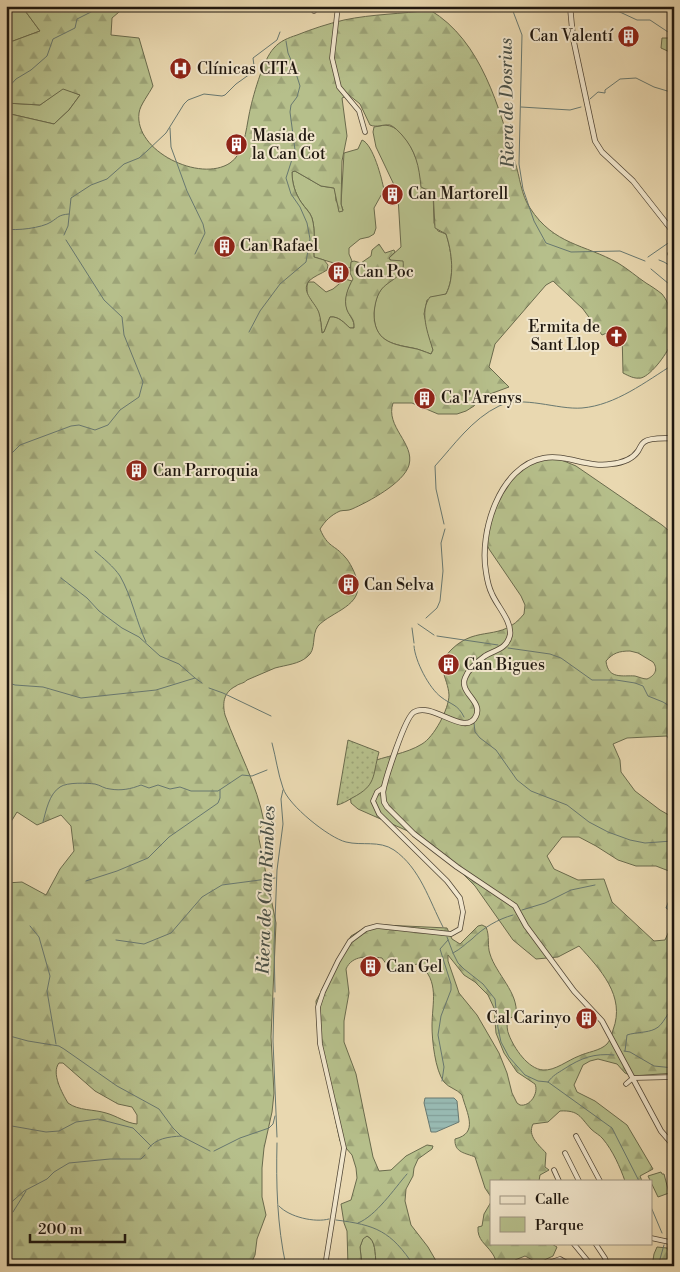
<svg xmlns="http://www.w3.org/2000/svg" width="680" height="1272" viewBox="0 0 680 1272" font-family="'Libre Bodoni',serif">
<defs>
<pattern id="forest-firs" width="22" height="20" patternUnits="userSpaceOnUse" patternTransform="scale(1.25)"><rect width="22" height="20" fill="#b6bf8b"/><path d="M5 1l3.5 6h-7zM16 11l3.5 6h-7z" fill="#9ca377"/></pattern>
<pattern id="park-dots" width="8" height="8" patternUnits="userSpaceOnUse" patternTransform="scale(1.25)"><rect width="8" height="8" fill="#b6bf8b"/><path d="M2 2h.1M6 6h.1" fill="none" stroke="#9ca377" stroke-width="1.8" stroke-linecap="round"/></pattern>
<pattern id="water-rules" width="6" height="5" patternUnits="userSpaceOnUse" patternTransform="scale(1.25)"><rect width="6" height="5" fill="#98b9b1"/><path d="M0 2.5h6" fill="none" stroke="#839e97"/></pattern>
</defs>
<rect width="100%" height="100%" fill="#e9d8b0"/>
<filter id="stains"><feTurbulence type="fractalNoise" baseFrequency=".004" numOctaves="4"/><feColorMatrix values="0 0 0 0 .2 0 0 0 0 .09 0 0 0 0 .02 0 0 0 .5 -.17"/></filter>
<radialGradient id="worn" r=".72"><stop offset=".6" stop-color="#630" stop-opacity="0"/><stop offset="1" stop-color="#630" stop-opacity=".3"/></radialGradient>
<g fill="#b6bf8b" stroke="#6a6b4d">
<polygon points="6,7 23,8 40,31 13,41 6,41"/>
<polygon points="63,88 80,95 69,110 54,124 6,113 6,103 40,105"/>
<path d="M385,125C410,127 420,169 425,189L433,190L434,223L438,231L446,234C452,252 455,277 446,294L427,300L424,314L433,350L431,354C425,352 419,349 413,348C391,344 374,341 374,314C374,306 376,298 380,291C387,280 398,280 403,266L400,261H392L389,258L401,247L398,197L396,189L376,147L373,132L374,127Z"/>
<path d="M362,140C373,144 382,179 384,190L374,208L376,228L374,234L369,237L360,239L349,248V254L352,261L350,268L314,257C313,244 316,232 312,218C310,212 305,208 301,202C295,193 292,183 292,172L295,171L321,186L334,188L335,189L336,201L343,210L341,204L344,153L358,149Z"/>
<path d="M345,279L352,281C348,289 344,299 347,309C349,316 355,320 354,328H350C344,323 339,316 330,317L324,332L322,333C321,317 318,308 307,296V286L308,282H314L326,292L333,289Z"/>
<polygon points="661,1172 662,1174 664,1174 669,1193 658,1197 648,1176"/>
<path d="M367,1236C376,1240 375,1254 376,1263L382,1266H362L360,1247L363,1238Z"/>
</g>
<g fill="url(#forest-firs)" stroke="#6a6b4d" fill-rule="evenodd">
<path d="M6,6H126L112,18L111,35L139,38L153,86C149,94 140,105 139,113C134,151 200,183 230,163C244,154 246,130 249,115C252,99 263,59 274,48C280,41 288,38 297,35C312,29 327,24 344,20C372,14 402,14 430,10C482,41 499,108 515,162C520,177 521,195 530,208C554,245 584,244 618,263C628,269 637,277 646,283C651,286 657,290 662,294C671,304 675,327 672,341C669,351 652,375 641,378C634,379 629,376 623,373L622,332L616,329L602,335L583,309L553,281L546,285L495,344L489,367L509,387L479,398L474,406L466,411L457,414H438L412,403H393C385,427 415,443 409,465C404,483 368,502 352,509C348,511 344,510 340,511C331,515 325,521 320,529C328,548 334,544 345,557C350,562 355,573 357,580C364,606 332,611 318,626C311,635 317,650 307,657C299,664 286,665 275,668C266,672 256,676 247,680C243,684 240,683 236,686C224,692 222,702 225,715C238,751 257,784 264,822L259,830V839L276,923L271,1037L274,1093L272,1112L264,1148L262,1168V1197L266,1215L257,1239L255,1255L250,1266H6V883L22,882L46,895L60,869L74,851L71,826L61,815L37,825L17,812L6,830V318L10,301L6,293V113L54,124L69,110L80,95L63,89L40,105L6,103V41H13L40,31L23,8ZM349,95L360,104L370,125C377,128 383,124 390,125C395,127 398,131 402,135C416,151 419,166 421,187L425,189L433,190L435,228L446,234C452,252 455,277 446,294L430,297C419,311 428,334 433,350L431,354C425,352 419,349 412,348C390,344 374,340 374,313C375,305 376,297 381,290C388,280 406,277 403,261L390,260L389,258L395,252L394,250L385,253L379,244L372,250L371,256L361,263L354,261L351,262L350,273L353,279C348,288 343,299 347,310C350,317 355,320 354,328H350C344,323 339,316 330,317L324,332L322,333C321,326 321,319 319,313C316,303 300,292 309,281C314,276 321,274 327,270L328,265L324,260L314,257C313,244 316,232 312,218C310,212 305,208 301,202C295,193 292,183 292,172L295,171L321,186L334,188L339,212L343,211L341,204L342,161L347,136L342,98ZM59,1063H63L95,1091L118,1104L132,1107L137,1115V1124C126,1123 117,1116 106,1113C93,1109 79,1111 68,1103C62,1093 51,1073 59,1063Z"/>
<polygon points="662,38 674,38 674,54 661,48"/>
<path d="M559,459L576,466L662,525L674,535V678L670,681L669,689V693L674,700V749L667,736L627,738L613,744L620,760L621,772L635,791L660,810L674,818V873L656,866H636L618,860L596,846L579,837H562L547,856L554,869L578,880L604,879L612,902L654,941L665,940L674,920V1073L632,1076L625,1073L617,1064L598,1059L590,1061L583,1065L574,1085L577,1092L595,1101L627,1125L653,1169L640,1176L642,1181H625C620,1167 613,1151 603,1139C600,1135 595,1133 591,1129C580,1117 579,1110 560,1111L548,1122L533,1124C527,1136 539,1145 546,1153L545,1167L549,1170L540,1175L539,1181H491V1243H550L557,1247L553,1256L538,1263L525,1256L515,1260L518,1266H497C496,1261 495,1257 492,1253C486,1244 477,1240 478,1227L482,1226L484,1214L491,1202V1197L485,1188L475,1157C466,1153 454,1153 455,1139C479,1133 467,1114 462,1095C457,1089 449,1088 444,1082C435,1070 432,1040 432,1026C432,1003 440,981 419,964C411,964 397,974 390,968C387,965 384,961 382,958C368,956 352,955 346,969L349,993L344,1021V1042L356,1074L373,1157L379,1171L391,1170L406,1156L427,1145L433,1146L432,1149L418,1159L414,1168L413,1176L406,1189L405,1201L411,1225L428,1247L439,1266H382L376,1263C375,1254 376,1240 367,1236L363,1239L360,1247L362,1266H348L347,1231L344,1223L341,1204L351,1200L357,1178L356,1168L352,1155L340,1141L318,1037L316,1001L351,936L363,929L384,925L447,928L452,939L460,944L478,926L482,925L486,927C490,936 487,946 490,954C496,974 519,993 516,1015L507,1020C507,1025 507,1031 509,1035C514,1048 528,1069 543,1070C555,1071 568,1060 579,1056C587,1052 600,1051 607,1044C610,1041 612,1034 613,1030C626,996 600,969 579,946L558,957L536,959L513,940L475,886L455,866L410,832L358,809L351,803L350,793L368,763C385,756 406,754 422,744C434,737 449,709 449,695C448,677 434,666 452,649C478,624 501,643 524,614L525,605L521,596L489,549C486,542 484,538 485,530C488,515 517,465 532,460C540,458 551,459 559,459ZM630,651L638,653L653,662C659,670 654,676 647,679C643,679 639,677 635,676C623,675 608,680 606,661C613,653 619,651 630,651ZM448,955L464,975L475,982L488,995L494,1008L496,1033L504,1053L517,1072L535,1084C539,1093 530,1107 520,1105L517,1103L512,1093L507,1073L499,1053L477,1015L459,993L448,961Z"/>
<polygon points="657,1247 667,1248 674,1266 652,1266 654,1254"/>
</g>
<path fill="url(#park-dots)" stroke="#6a6b4d" d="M348,740L379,752C372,777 377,785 352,798C347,801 342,804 337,805Z"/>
<g fill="url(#water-rules)" stroke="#687870">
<polygon points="672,893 674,894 673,913 666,908"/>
<polygon points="425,1098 454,1098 457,1101 459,1122 436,1132 431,1132 424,1103"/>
</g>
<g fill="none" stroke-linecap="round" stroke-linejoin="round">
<g stroke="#687870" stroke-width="1">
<polyline points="511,6 522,35 519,164 523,189 534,221 546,243 571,252 620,251 645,261"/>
<polyline points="607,6 637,20 650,20 674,36"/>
<polyline points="6,90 16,79 31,70 47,56 53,39 75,28 77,19 93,11"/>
<polyline points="590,99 598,92 605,93 605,90 620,79 636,78 654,87 674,93"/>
<polyline points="521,107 570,110 581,107"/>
<polyline points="170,128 171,147 187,191 203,224 205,233 195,254"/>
<path d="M6,229C16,231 42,228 51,222C59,217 58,215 69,214"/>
<polyline points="64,235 68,226 71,198 91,185 107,179 124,164 139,158 147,151 166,133 184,104 188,100 204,94 222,96 225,95 236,84 250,74 254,66 253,58 277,40 280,32"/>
<polyline points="648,257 674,239"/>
<polyline points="659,260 664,262 674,268"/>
<polyline points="651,269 669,284 674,293"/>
<polyline points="249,332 260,311 280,284 306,262 310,239 307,223 300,207 291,194 286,178 295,150 290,112 291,105 297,97 300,86 294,67 288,53 286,41"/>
<polyline points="6,459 20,445 71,426 79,425 95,430 108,425 120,410 139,397 143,382 124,335 122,317 104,300 66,240"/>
<path d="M444,524L436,489L435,466C454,445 472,419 499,406C523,395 557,410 582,408C616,405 645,382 674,364"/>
<path d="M95,551C103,558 114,567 120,576C132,597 136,621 146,642"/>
<polyline points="61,578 87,598 99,611 122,628 139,637 160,656 179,664 195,678"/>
<polyline points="426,618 437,608 440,601 443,571 441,543 445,529"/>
<polyline points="418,624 434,635"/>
<polyline points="412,628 414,643"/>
<polyline points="437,636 498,645"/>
<path d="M414,646C415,661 429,688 441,697C451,705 458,704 464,717"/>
<polyline points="508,648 550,654 561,658 592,680 616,680 635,683 643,686 648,696 663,702 674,709"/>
<polyline points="6,682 15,685 43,687 81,698 156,690 195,678 202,683"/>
<polyline points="209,688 223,693 271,716"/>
<polyline points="474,723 475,732 480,738 496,750 517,780 531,791 567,805 589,822 608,832 630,840 645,843 672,841"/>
<path d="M272,743C276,758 278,774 283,788C288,805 329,838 346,842C362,846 379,840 394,850C420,868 429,900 443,927"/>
<path d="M43,822C46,811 49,794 60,787C67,782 87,783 95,784C100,785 105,789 110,789C121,791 131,789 141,785L149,788L158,785L170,789L180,787L191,791H218L242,775L252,776L267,770"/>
<polyline points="86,881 117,871 148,858 169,837 218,803 220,798 220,790"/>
<polyline points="522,910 545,903 571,890 595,885"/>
<polyline points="30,926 39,937 50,976 47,991 56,1044"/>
<polyline points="447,937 453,953 458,963 464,969 483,984 495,999 498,1028 501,1042 509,1057 525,1075 538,1081 548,1082 612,1128 639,1181"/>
<polyline points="116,940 144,944 171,933 202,897 222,885 275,878"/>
<path d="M453,953C461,949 465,944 472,939C483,928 498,919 513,915"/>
<polyline points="275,992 274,946 277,870 283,824 281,799 283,790"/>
<polyline points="274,998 273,1041 277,1137"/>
<polyline points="6,1035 28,1041 59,1046 64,1049 117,1086 159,1109 173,1128 181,1136 210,1151"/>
<polyline points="624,1051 630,1052 654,1066 674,1068"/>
<path d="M625,1051L627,1035C636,1032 647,1033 655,1029C664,1025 666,1013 674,1008"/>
<polyline points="442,1081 444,1067 438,1035 441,1016 451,990 451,984 440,949 448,940"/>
<path d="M548,1082C553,1075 558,1073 564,1069C581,1058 594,1053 614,1055"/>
<polyline points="6,1125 46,1132 59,1131 76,1122 98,1119 133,1128 151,1146"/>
<path d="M277,1143C276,1184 277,1225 286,1266"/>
<path d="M148,1149C156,1138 168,1137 181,1136"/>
<polyline points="214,1151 240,1138 269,1128 273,1124 275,1116"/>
<path d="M279,1206C289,1217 315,1223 329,1219"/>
<polyline points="6,1207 24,1191 47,1179 54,1172 69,1163 110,1159 141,1159 145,1155"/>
<polyline points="651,1207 662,1233"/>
<polyline points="13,1212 26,1191"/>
<path d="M336,1220C376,1225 391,1231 414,1266"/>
<polyline points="6,1223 9,1221"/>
<path d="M358,1223C376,1216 394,1189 407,1174"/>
<polyline points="658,1266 664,1245"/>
</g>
<defs>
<g id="minor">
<polyline points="314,6 314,11"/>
<polyline points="338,6 332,58 339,87 359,111 365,132"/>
<polyline points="670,254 674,261"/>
<polyline points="626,1084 633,1078 674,1077"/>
<polyline points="674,1095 671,1102 674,1112"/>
<polyline points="576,1136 600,1181"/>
<polyline points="565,1153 579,1181"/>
<polyline points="554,1170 559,1181"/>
<polyline points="651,1238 674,1243"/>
<polyline points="671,1242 670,1248 674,1254"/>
<polyline points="573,1243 592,1266"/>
<polyline points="595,1243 605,1258 607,1264 605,1266"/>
<polyline points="325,1266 344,1148 320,1044 318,1007 323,992 338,961 350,941 366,929 377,926 451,934 460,929 463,912 460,898 447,881 379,814 373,801 377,792 383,788"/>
<polyline points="540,1266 560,1259 572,1266"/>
</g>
<g id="tertiary">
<polyline points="570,6 573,38 595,141 602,152 633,181 674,233"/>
<path d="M674,438C665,439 651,437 644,442C641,444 640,448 638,451C632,460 621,463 611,464C588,468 566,454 544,458C499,466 479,533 486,572C487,579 489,588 492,594C497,606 512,621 510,635C507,649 495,650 485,656C478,661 468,670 465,678C459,693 483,701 476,716C466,738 432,701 414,712C405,717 385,780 383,792L384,802L387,807L414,834L457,867L515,906L526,926L574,991L602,1021L661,1131L674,1146"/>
</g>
</defs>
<use href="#minor" stroke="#524737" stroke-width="5.5"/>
<use href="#tertiary" stroke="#524737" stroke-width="6"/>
<use href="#minor" stroke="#f1e6cc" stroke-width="4"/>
<use href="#tertiary" stroke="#f1e6cc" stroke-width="4.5"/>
</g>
<defs>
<symbol id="building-disc" viewBox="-11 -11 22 22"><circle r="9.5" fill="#8f2418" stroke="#f1e6cc"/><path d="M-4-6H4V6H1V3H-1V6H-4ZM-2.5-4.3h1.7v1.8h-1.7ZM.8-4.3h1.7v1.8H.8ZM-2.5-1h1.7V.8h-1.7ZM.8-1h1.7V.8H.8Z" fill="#fff"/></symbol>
<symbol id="hospital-disc" viewBox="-11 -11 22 22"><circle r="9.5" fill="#8f2418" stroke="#f1e6cc"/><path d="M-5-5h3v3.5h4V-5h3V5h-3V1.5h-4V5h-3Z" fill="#fff"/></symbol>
<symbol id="church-disc" viewBox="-11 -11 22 22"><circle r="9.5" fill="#8f2418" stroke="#f1e6cc"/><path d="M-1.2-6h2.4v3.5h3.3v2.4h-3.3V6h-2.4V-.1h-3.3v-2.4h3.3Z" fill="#fff"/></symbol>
</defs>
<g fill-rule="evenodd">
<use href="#building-disc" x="616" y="24" width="25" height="25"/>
<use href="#hospital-disc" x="168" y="56" width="25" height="25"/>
<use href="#building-disc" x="224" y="132" width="25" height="25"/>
<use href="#building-disc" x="380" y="182" width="25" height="25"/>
<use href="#building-disc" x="212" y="234" width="25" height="25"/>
<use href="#building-disc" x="326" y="260" width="25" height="25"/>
<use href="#church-disc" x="604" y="324" width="25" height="25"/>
<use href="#building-disc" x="412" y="386" width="25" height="25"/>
<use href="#building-disc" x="124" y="458" width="25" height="25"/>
<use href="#building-disc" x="336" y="572" width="25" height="25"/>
<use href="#building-disc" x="436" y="652" width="25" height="25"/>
<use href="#building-disc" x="358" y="954" width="25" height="25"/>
<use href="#building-disc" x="574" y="1006" width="25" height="25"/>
</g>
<g text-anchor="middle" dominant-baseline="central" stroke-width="4" stroke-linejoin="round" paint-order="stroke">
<g font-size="16" fill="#1f170f" stroke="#f1e6cc" text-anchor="start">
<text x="613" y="36" text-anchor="end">Can Valentí</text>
<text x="197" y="69">Clínicas CITA</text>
<text x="252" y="136">Masia de<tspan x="252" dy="18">la Can Cot</tspan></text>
<text x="408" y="194">Can Martorell</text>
<text x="240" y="246">Can Rafael</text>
<text x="355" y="272">Can Poc</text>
<text x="600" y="327" text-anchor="end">Ermita de<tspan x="600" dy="18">Sant Llop</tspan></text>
<text x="441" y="398">Ca l'Arenys</text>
<text x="153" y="471">Can Parroquia</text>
<text x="364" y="585">Can Selva</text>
<text x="464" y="665">Can Bigues</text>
<text x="386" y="967">Can Gel</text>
<text x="571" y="1018" text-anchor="end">Cal Carinyo</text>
</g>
<g font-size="18" font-style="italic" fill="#495048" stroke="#f1e6cc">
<text transform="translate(507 103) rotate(-91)">Riera de Dosrius</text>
<text transform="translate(266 890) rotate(-88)">Riera de Can Rimbles</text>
</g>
</g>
<rect width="680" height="1272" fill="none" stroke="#e9d8b0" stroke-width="25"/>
<rect x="8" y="8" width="665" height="1257" fill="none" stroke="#1f170f" stroke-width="2.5"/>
<rect x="12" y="12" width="655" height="1247" fill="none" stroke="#1f170f"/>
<rect x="490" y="1180" width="162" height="65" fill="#f1e6cc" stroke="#9d9380"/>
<rect x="500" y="1196" width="25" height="8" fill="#f1e6cc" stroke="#9d9380"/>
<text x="535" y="1204" font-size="15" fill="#1f170f">Calle</text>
<rect x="500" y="1217" width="25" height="15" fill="#b6bf8b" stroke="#9d9380"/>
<text x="535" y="1230" font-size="15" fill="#1f170f">Parque</text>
<path d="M30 1234v8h95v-8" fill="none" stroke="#1f170f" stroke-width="2.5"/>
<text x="38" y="1234" font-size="15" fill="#1f170f" stroke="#f1e6cc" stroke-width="4" paint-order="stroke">200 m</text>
<rect width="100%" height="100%" filter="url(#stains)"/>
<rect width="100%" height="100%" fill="url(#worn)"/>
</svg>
